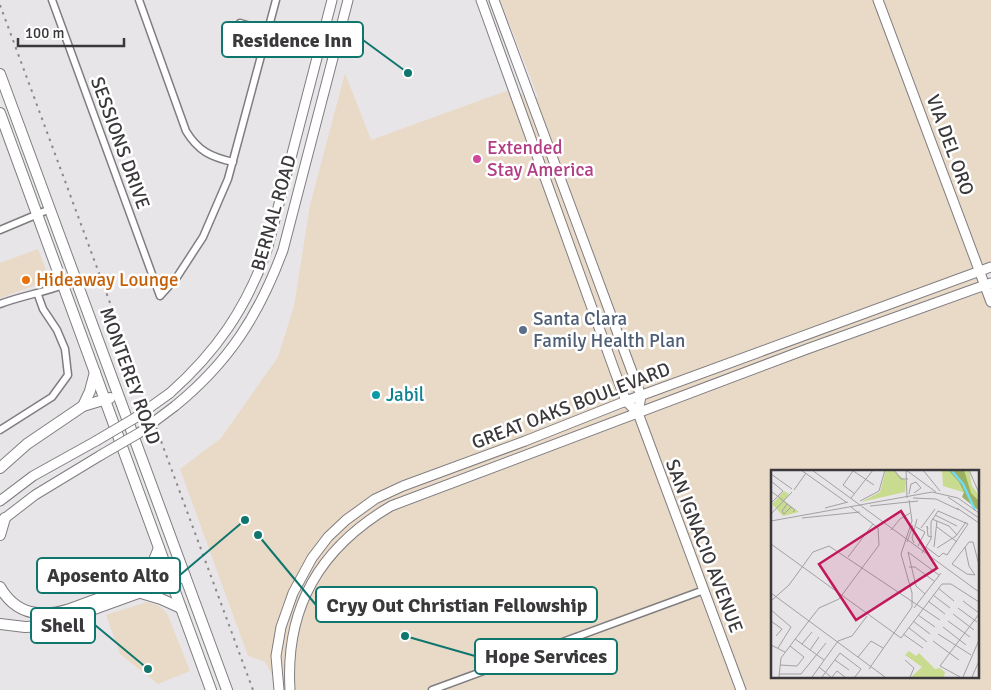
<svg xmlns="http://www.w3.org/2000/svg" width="991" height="690" viewBox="0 0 991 690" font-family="Signika,sans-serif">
<rect width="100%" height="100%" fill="#e8e5e9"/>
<g fill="#e9dac7" fill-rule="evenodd">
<path d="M500,0H991V262L981,264L991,301V690H280L265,662L248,656L180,469L221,438L278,357L294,306L310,205L345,73L371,140L506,91L538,97ZM772,471H977V676H772Z"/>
<polygon points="38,249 50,280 0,298 0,263"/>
<polygon points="147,602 158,605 167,613 190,671 158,684 120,654 106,615"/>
</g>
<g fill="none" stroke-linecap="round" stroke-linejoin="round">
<defs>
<g id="street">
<polyline points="52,0 160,296 177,277 203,237 228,179 276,0"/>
<path d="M139,0L186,131C198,151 211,157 233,162"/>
<polyline points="240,23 267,31"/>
<polyline points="0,230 50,209"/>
<path d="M0,304C21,296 42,293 63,285"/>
<polyline points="0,430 52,397 68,375 65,349 57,330 43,309 38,295"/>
<polyline points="432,690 704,590"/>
</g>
<g id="secondary">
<polyline points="481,0 615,372 626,401 638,413 741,690"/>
<polyline points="494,0 641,396 638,413"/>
<polyline points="878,0 991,302"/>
<path d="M170,393C216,352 246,309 267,250L332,0"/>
<path d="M175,406C229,362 259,315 283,250L348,0"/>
<polyline points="0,501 33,476 96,441"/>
<polyline points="0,522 35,495 101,455"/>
<polyline points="279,690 276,656 281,627 293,593 312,558 328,537 346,520 375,499 403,486 525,441 626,401 991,267"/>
<path d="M290,690C285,607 320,548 391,506L807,349L991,283"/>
</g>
<g id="primary">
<polyline points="0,74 227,690"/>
<polyline points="0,113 211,690"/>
<polyline points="83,406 90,391 95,372"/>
<polyline points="0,468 27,444 83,406 110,398"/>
<polyline points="0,535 5,518"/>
<polyline points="145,582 159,548"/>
<path d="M0,587C16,615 41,618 70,609L174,571"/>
<polyline points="141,593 161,599 181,608"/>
<polyline points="0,624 25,627 47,626 185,576"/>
</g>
</defs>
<use href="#street" stroke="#807d81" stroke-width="9"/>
<use href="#secondary" stroke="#807d81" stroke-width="11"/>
<use href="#primary" stroke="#807d81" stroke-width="12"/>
<use href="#street" stroke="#fff" stroke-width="6"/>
<use href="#secondary" stroke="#fff" stroke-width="9"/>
<use href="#primary" stroke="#fff" stroke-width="10"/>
<polyline stroke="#8b888b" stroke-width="2" stroke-dasharray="2.5 5" stroke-linecap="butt" points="0,5 253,690"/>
<defs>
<g id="secondary-bridge">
<polyline points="96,441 135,418 170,393"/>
<polyline points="101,455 139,433 175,406"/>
</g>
</defs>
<use href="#secondary-bridge" stroke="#807d81" stroke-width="11" stroke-linecap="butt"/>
<use href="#secondary-bridge" stroke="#fff" stroke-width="9"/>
</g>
<circle fill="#d1479c" stroke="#fff" stroke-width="2" cx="477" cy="159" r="5"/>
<circle fill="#e8710a" stroke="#fff" stroke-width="2" cx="26" cy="280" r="5"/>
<circle fill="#5c6f8a" stroke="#fff" stroke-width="2" cx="523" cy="330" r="5"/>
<circle fill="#0f9aa8" stroke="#fff" stroke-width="2" cx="376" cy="395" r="5"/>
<g text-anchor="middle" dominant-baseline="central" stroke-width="5" stroke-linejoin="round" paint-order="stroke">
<g font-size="19" fill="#3a383a" stroke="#fff">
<text transform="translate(120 143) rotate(70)">SESSIONS DRIVE</text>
<text transform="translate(950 145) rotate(70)">VIA DEL ORO</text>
<text transform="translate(274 213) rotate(-74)">BERNAL ROAD</text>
<text transform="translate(130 376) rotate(70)">MONTEREY ROAD</text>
<text transform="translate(571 406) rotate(-21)">GREAT OAKS BOULEVARD</text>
<text transform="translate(704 546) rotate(69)">SAN IGNACIO AVENUE</text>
</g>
<g font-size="19" fill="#b23c85" stroke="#fff" text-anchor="start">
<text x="487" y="148">Extended<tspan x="487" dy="22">Stay America</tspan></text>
</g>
<g font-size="19" fill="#c56008" stroke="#fff" text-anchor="start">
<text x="36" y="280">Hideaway Lounge</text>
</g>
<g font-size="19" fill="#4e5e75" stroke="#fff" text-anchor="start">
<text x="533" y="319">Santa Clara<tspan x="533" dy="22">Family Health Plan</tspan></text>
</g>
<g font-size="19" fill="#0d838f" stroke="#fff" text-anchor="start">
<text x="386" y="395">Jabil</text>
</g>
</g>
<g transform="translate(771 470)">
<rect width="208" height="208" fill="#e8e5e9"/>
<path d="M115,0H122L135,11L134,22L90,32L109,22ZM171,0H198L201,16L207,24V32L195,23L172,16ZM13,21L18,24L13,31L28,42L12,46L1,34ZM138,181L145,186L148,183L164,199L169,198L174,202L173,207H140L151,197L134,185Z" fill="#c8db8f"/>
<path d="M172,0H193L200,23L207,30V40L191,27L193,22L188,12L178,1Z" fill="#9db062"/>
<path fill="none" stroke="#6edcf2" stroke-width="2.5" d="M180,0L192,14L204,40"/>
<path fill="none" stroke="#a2a0a3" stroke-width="1" d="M30,0L75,32M41,0L208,122M81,0L103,15M123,0L130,9H137M135,0L136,28M135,0L165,22M152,0L169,21M198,0L208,23M82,1L72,15L84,24M0,4L21,19M0,11L12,21L0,33M23,20L35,3M0,21L24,40L22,42M138,24L140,14L145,12L150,18L143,23M177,27L208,48M80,28L102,0M142,28L165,29L188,40M89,31L108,21L114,0M16,34L11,41L13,44L20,37M99,36L147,31M54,38L77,32M186,38L208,53M0,44L21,22M164,45L186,56M31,48L89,42M161,49L178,56L186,65M0,51L161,22L187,28L208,43M145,57L154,62L147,76M166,57L186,72M150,58L164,39M157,59L156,56L157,66L161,67M120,60L129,49L139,43M136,72L142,55M143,73L141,68L146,49M0,74L130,168M163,77L166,51M194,77L198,96L204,105M166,78L185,66L195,52M137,82L145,116L154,124M137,82L168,105M151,83L160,69V52L167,41L197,54L176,85L172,83L168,87L155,77M77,87L102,54M138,97H144L163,111M204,105L196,104L181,94L198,72H202L208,95M167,118L183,131M0,123L114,207M162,125L179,138M0,131L18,115L42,82L58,76L169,150M157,131L174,144M192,131L208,143M143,138L170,103M187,138L206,152M0,140L20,157M182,144L203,160M147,145L164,157M0,151L11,159L5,166M142,151L159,164M177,151L199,167M37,152L48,138L68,129L108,75L107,58L80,37M172,157L195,175M138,158L156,172M132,164L152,178M167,164L200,185M130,168L171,114H180L208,132M24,169L53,190M162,171L188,190M31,174L41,162M0,175L14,182M7,178L20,157M39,180L48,167M87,187L100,171L112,178M64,190L78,200M134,190L143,198L139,207M9,195L26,196L33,187L19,176M48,197L60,207M98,199L141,137V123L130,84L141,51L138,30M8,204H30L55,173M8,207L10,188L37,152M41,207L67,171L81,166L96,146M51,207L69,183L90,199L84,207M61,207L66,201L74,207M189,207L169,196L208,144M192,207L208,170M201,207L208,191"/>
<path fill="#c2185b" fill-opacity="0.15" stroke="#c2185b" stroke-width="2.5" d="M130,41L166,98L85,150L48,94Z"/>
<rect width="208" height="208" fill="none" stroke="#3a383a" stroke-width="2.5"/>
</g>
<path fill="none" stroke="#0f766e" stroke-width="2" d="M408 73L363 40M245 520L180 575M258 535L316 605M148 669L95 625M405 636L475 656"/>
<g fill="#0f766e" stroke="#fff" stroke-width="2">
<circle cx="408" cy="73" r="5"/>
<circle cx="245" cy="520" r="5"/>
<circle cx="258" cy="535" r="5"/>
<circle cx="148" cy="669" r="5"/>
<circle cx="405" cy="636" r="5"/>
</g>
<g fill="#fff" stroke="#0f766e" stroke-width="2">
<rect x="222" y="22" width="141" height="35" rx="5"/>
<rect x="37" y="558" width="143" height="35" rx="5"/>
<rect x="316" y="587" width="281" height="35" rx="5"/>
<rect x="31" y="608" width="64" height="35" rx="5"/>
<rect x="475" y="639" width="142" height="35" rx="5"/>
</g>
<g font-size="20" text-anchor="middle" font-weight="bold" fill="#3a383a">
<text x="292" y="47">Residence Inn</text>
<text x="108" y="582">Aposento Alto</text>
<text x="457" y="612">Cryy Out Christian Fellowship</text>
<text x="63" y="632">Shell</text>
<text x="546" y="663">Hope Services</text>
</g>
<path d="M18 38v8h106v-8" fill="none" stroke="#3a383a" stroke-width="2.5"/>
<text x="25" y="38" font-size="15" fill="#3a383a" stroke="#ffffff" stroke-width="4" paint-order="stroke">100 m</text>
</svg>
